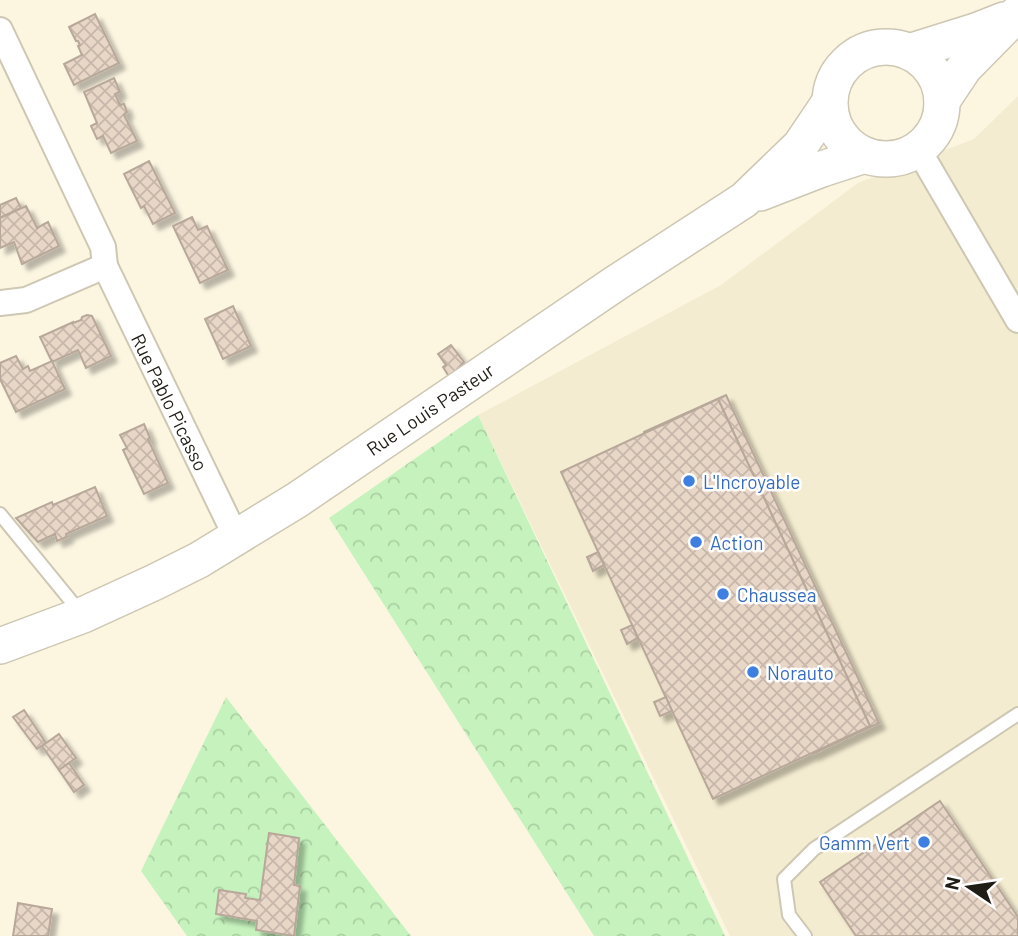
<svg xmlns="http://www.w3.org/2000/svg" width="1018" height="936" viewBox="0 0 1018 936" font-family="Barlow,sans-serif">
<defs>
<pattern id="forest-crowns" width="20" height="18" patternUnits="userSpaceOnUse" patternTransform="scale(1.75)"><rect width="20" height="18" fill="#c6f3bd"/><path d="M2 6a3 3 0 1 1 6 0M12 15a3 3 0 1 1 6 0" fill="none" stroke="#aad0a2"/></pattern>
<pattern id="building-cross-hatch" width="8" height="8" patternUnits="userSpaceOnUse" patternTransform="scale(1.75)"><rect width="8" height="8" fill="#e8d6c7"/><path d="M0 0l8 8M0 8l8-8" fill="none" stroke="#c7b7aa"/></pattern>
<filter id="shadow"><feDropShadow dx="6" dy="6" stdDeviation="2" flood-color="#0004"/></filter>
</defs>
<rect width="100%" height="100%" fill="#fcf6e1"/>
<polygon fill="#f4ecd0" points="1018,96 1018,936 730,936 478,415 721,285 858,183 974,139"/>
<g fill="url(#forest-crowns)">
<polygon points="478,415 725,936 594,936 329,518"/>
<polygon points="226,697 411,936 187,936 141,871"/>
</g>
<g fill="url(#building-cross-hatch)" stroke="#b8a89a" stroke-width="2" filter="url(#shadow)">
<polygon points="95,14 119,63 74,85 64,64 82,55 78,46 80,45 78,41 76,41 69,27"/>
<polygon points="114,78 120,92 115,94 120,105 124,104 127,112 124,115 137,141 111,153 103,136 97,139 91,126 97,123 84,92"/>
<polygon points="149,161 175,213 153,224 144,206 141,208 124,174"/>
<polygon points="16,198 21,208 0,218 0,205"/>
<polygon points="26,206 37,228 48,222 59,246 22,264 14,242 0,248 0,218"/>
<polygon points="192,217 198,230 207,226 228,270 200,283 173,226"/>
<polygon points="233,306 251,346 223,359 205,319"/>
<polygon points="87,315 92,316 111,356 86,368 78,350 52,362 40,337 73,322 73,323 81,320 82,317"/>
<polygon points="451,345 464,362 450,378 443,367 446,365 438,354"/>
<polygon points="16,356 23,369 28,366 30,371 52,361 65,389 16,412 0,379 0,363"/>
<polygon points="726,395 879,723 813,754 813,753 870,726 718,399 644,433 644,432"/>
<polygon points="718,399 870,726 713,799 561,472"/>
<polygon points="144,424 150,438 148,439 168,483 144,494 123,450 127,448 120,435"/>
<polygon points="95,487 107,516 66,534 67,537 57,541 55,534 38,542 16,518 52,502 53,505"/>
<polygon points="598,552 604,565 593,571 587,557"/>
<polygon points="632,625 638,638 627,644 621,630"/>
<polygon points="666,697 672,711 660,716 654,702"/>
<polygon points="24,710 46,743 37,749 13,717"/>
<polygon points="59,734 76,758 59,770 42,746"/>
<polygon points="69,763 84,785 74,792 59,770"/>
<polygon points="940,801 1018,917 1018,936 856,936 820,882"/>
<polygon points="269,833 299,838 294,885 300,886 294,936 256,930 257,921 216,914 219,890 246,894 245,898 260,900"/>
<polygon points="18,903 52,909 48,936 13,936"/>
</g>
<g fill="none" stroke-linecap="round" stroke-linejoin="round">
<defs>
<g id="service">
<polyline points="0,514 80,612"/>
<polyline points="805,936 789,915 784,879 814,849 1018,714"/>
</g>
<g id="minor">
<polyline points="0,30 103,247 105,266 26,300 0,303"/>
<polyline points="918,149 1018,320"/>
<polyline points="105,266 236,537"/>
</g>
<g id="secondary">
<circle cx="886" cy="103" r="56"/>
<polyline points="909,52 976,31 1004,20"/>
<polyline points="942,101 964,68 1018,13"/>
<polyline points="760,193 822,169 865,155"/>
<polyline points="0,646 83,615 155,582 199,560 297,500 616,283 744,200 800,146 829,103"/>
</g>
</defs>
<use href="#service" stroke="#cdc7b3" stroke-width="16"/>
<use href="#minor" stroke="#cdc7b3" stroke-width="28"/>
<use href="#secondary" stroke="#cdc7b3" stroke-width="38"/>
<use href="#service" stroke="#fff" stroke-width="12"/>
<use href="#minor" stroke="#fff" stroke-width="24"/>
<use href="#secondary" stroke="#fff" stroke-width="35"/>
</g>
<g fill="#3f7fe0" stroke="#fff" stroke-width="2.5">
<circle cx="689" cy="481" r="7"/>
<circle cx="696" cy="542" r="7"/>
<circle cx="723" cy="594" r="7"/>
<circle cx="753" cy="672" r="7"/>
<circle cx="924" cy="842" r="7"/>
</g>
<g text-anchor="middle" dominant-baseline="central" stroke-width="5" stroke-linejoin="round" paint-order="stroke">
<g font-size="19" fill="#1f1d15" stroke="#fff">
<text transform="translate(170 402) rotate(64)">Rue Pablo Picasso</text>
<text transform="translate(430 409) rotate(-34)">Rue Louis Pasteur</text>
</g>
<g font-size="19" fill="#366cbe" stroke="#fff" text-anchor="start">
<text x="703" y="481">L'Incroyable</text>
<text x="710" y="542">Action</text>
<text x="737" y="594">Chaussea</text>
<text x="767" y="672">Norauto</text>
<text x="910" y="842" text-anchor="end">Gamm Vert</text>
</g>
</g>
<g transform="translate(969 887) rotate(283)" stroke="#ffffff" stroke-width="5" paint-order="stroke">
<path d="M0-5L12 26L0 18L-12 26Z" fill="#1f1d15"/>
<text y="-10" font-size="19" font-weight="bold" text-anchor="middle" fill="#1f1d15">N</text>
</g>
</svg>
